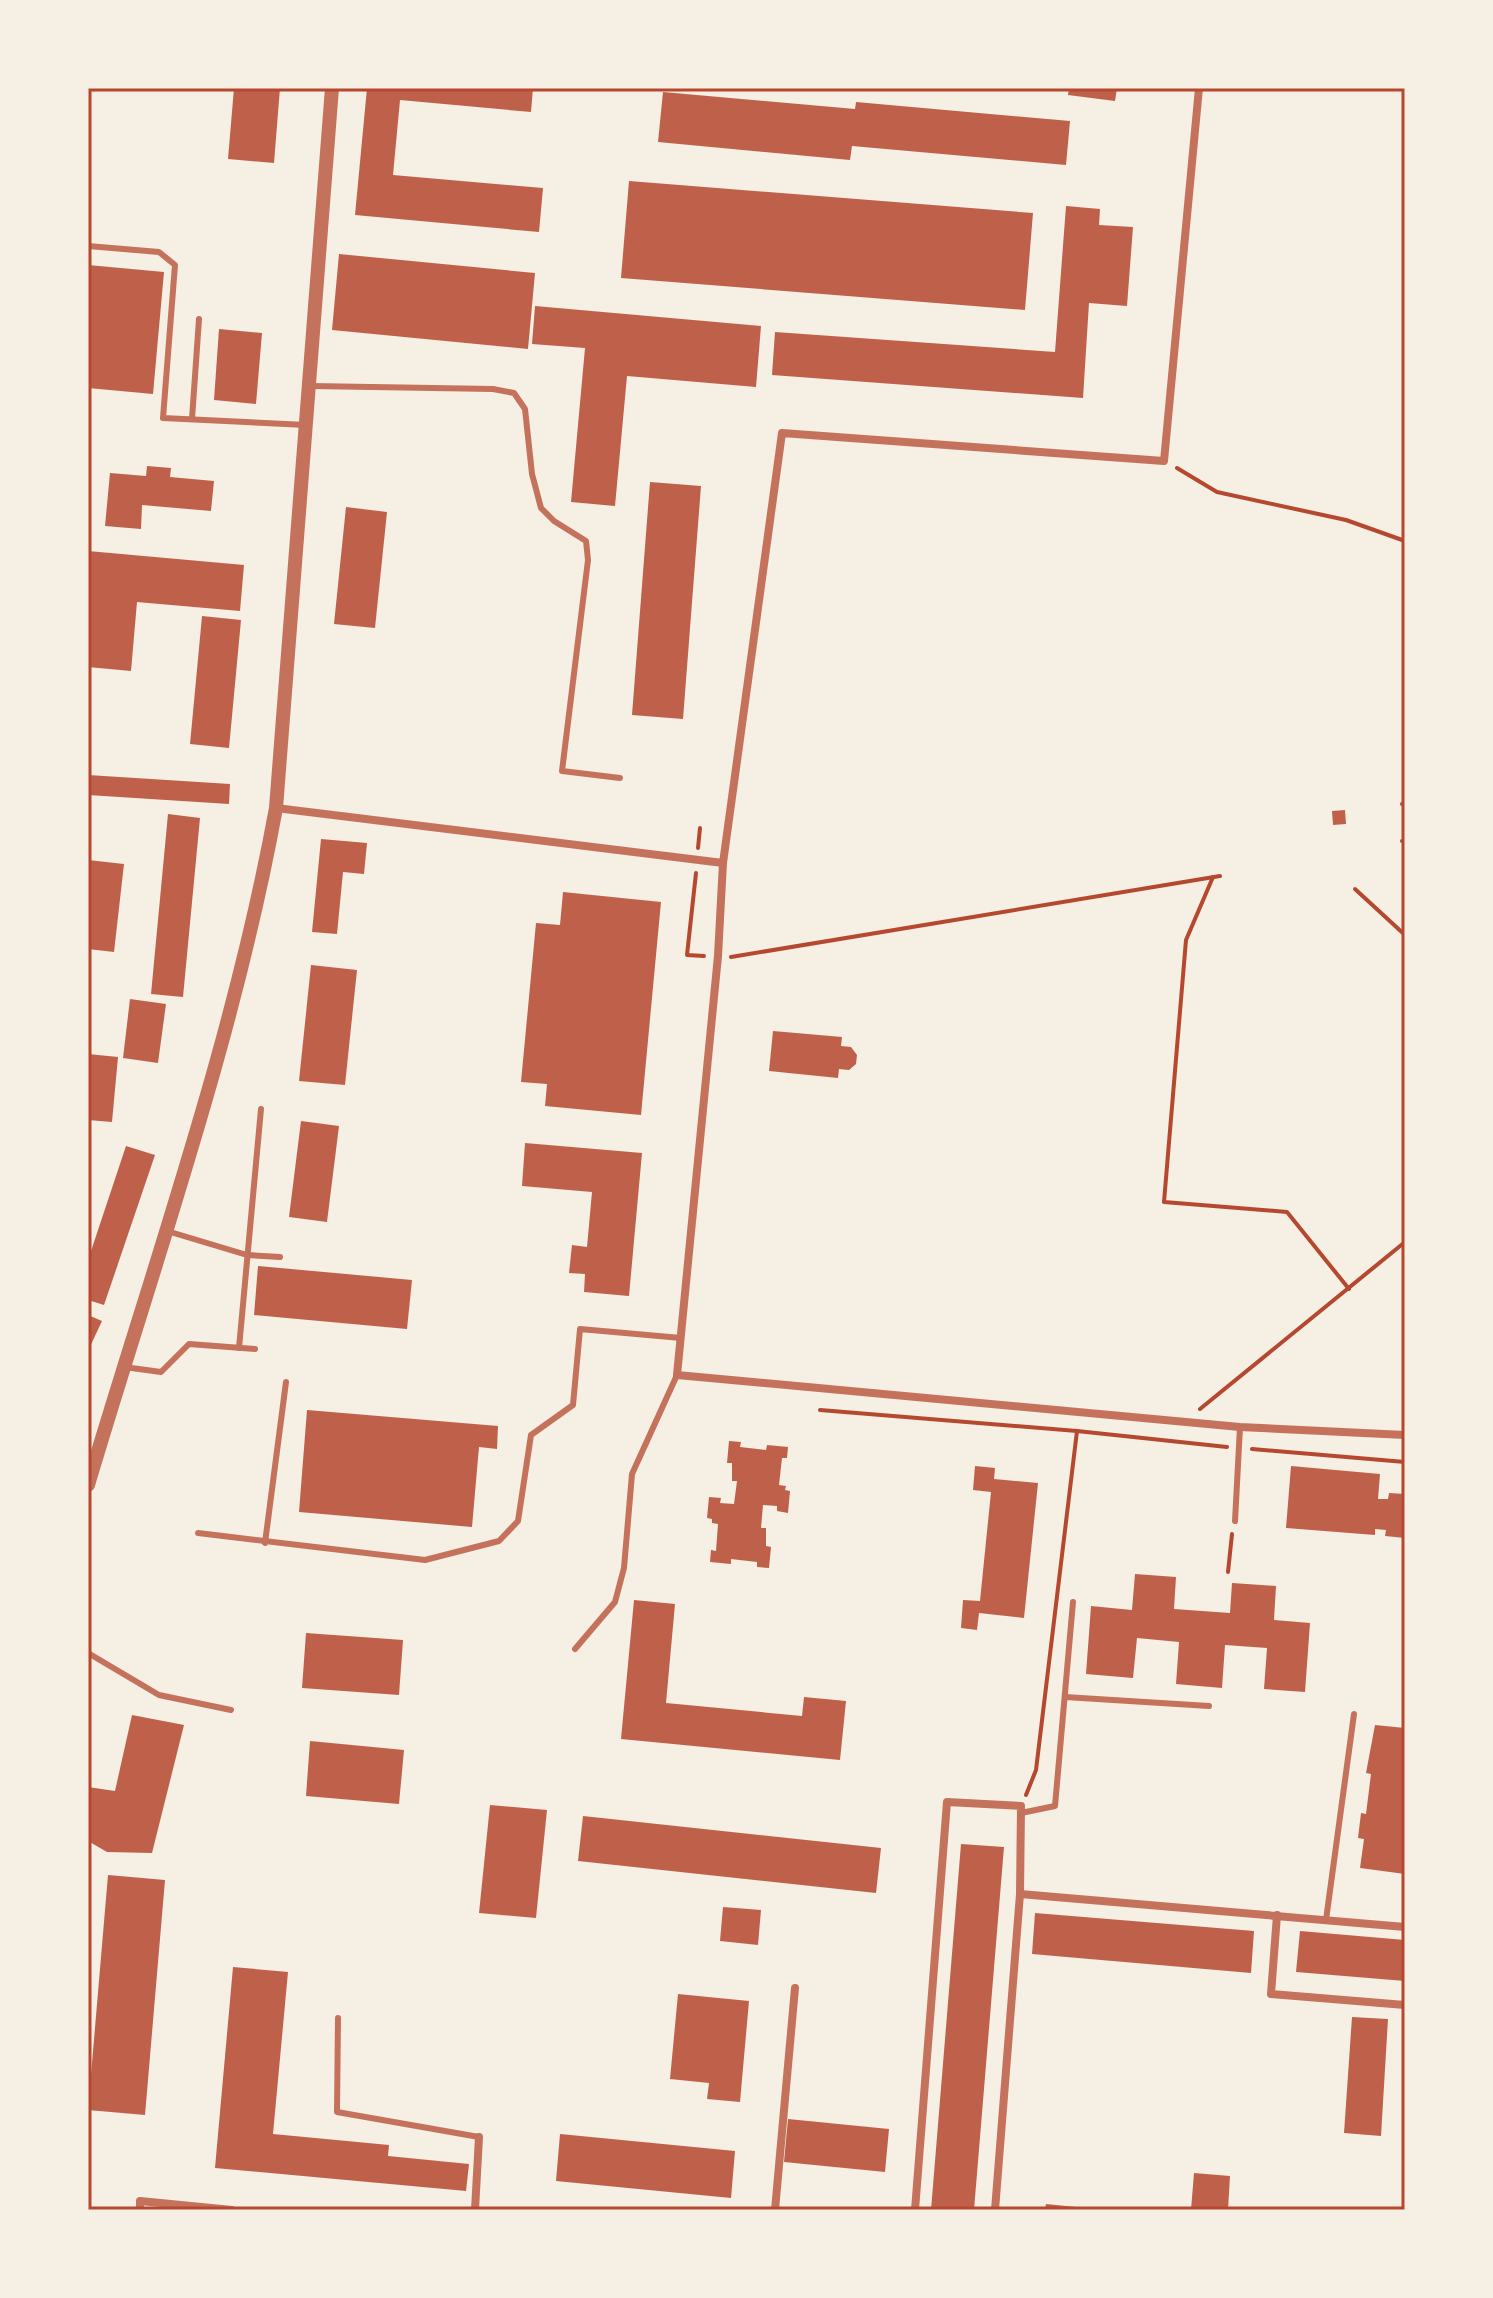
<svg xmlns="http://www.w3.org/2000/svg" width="1493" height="2298" viewBox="0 0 1493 2298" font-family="'Alegreya Sans',sans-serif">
<rect width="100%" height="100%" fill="#f6efe4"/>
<g fill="#bf614a">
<polygon points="234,88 280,88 274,163 228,159"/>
<polygon points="367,88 533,88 531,112 400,100 393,175 543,188 539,232 355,215"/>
<polygon points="1069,88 1117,88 1115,101 1068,95"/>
<polygon points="663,92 855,109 856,102 1070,121 1066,165 852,146 850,160 658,142"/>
<polygon points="629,181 1033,213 1025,310 621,278"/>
<polygon points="1066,206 1100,209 1099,225 1133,227 1127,306 1089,303 1083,398 772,375 775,332 1055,352"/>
<polygon points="339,254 535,273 528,349 332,330"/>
<polygon points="88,265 164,272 153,394 88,388"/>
<polygon points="535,306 761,326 756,387 627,376 615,506 571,502 585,348 532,344"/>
<polygon points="219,329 262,333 256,404 214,400"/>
<polygon points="147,466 171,468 170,477 214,481 211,511 142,505 141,529 105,526 110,473 146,476"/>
<polygon points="650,482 701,486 683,719 632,715"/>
<polygon points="346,507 387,512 375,628 334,624"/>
<polygon points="88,551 244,565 240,611 137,602 131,671 88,667"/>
<polygon points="202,616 241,620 229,748 190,744"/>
<polygon points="88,775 230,784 229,804 88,795"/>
<polygon points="1345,810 1346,824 1333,825 1332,811"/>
<polygon points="168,814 200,818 183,997 151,994"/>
<polygon points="321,839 367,843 364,874 343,872 337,934 312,932"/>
<polygon points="88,860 124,864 114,952 88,949"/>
<polygon points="563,892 661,902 641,1115 545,1106 547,1084 521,1082 536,923 560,925"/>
<polygon points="311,965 357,970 345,1085 299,1081"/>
<polygon points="130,999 166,1004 158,1063 123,1058"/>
<polygon points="773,1031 842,1037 841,1046 851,1047 857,1055 856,1064 849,1070 839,1069 838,1078 769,1071"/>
<polygon points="88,1054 118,1057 112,1122 88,1120"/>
<polygon points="301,1121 339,1126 327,1222 289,1217"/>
<polygon points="525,1143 642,1153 629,1296 584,1292 585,1274 569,1273 572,1245 587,1247 592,1192 522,1186"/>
<polygon points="126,1146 155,1155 104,1305 88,1300 88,1260"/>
<polygon points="258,1266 412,1280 407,1329 254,1315"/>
<polygon points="88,1315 102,1321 88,1351"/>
<polygon points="307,1410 498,1426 497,1449 479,1447 472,1527 299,1512"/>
<polygon points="729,1441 741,1442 740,1447 766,1450 767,1445 788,1447 787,1458 782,1458 779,1485 786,1486 785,1490 790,1491 788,1513 777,1511 777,1506 763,1505 761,1528 766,1528 766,1546 771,1547 769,1568 757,1567 757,1562 731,1559 731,1564 710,1562 711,1550 716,1551 718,1524 712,1523 712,1519 707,1518 709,1497 721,1498 720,1503 734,1504 737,1481 732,1481 732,1463 727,1463"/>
<polygon points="975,1466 995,1468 994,1479 1038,1483 1024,1618 979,1613 977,1630 961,1628 963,1600 980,1601 991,1492 973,1490"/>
<polygon points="1291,1466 1380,1474 1378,1499 1388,1499 1389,1493 1405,1494 1405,1538 1385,1536 1386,1530 1375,1529 1375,1535 1286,1528"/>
<polygon points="1135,1574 1176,1577 1174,1609 1230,1613 1232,1583 1276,1586 1274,1620 1310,1623 1305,1692 1264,1689 1267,1648 1225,1645 1222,1688 1176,1684 1179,1642 1137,1638 1133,1678 1086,1674 1091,1606 1132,1610"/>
<polygon points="634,1600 675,1604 666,1703 802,1716 804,1697 846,1701 840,1760 621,1739"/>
<polygon points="306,1633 403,1640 399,1695 302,1688"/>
<polygon points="132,1715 184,1725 152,1853 107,1852 88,1841 88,1787 115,1791"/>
<polygon points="1375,1725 1405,1728 1405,1874 1360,1868 1364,1839 1358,1838 1361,1813 1366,1814 1371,1774 1366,1773"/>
<polygon points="310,1741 404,1750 399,1804 306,1796"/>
<polygon points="490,1805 547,1810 536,1918 479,1913"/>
<polygon points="583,1816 881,1848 876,1893 578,1861"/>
<polygon points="961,1844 1004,1847 974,2210 931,2210"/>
<polygon points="108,1875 165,1880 145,2115 88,2110"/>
<polygon points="723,1907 761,1910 758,1945 720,1941"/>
<polygon points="1035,1913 1254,1931 1251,1973 1032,1954"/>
<polygon points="1300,1931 1405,1940 1405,1981 1296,1972"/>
<polygon points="233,1967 288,1972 273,2134 389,2145 388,2156 469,2164 466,2191 215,2168"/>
<polygon points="678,1994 749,2001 740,2102 707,2099 709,2083 670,2079"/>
<polygon points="1352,2017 1388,2019 1381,2136 1344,2133"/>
<polygon points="788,2119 889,2129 885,2172 784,2162"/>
<polygon points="560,2134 735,2151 731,2198 556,2181"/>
<polygon points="1194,2173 1230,2176 1228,2210 1191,2210"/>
<polygon points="1046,2204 1086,2208 1086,2210 1045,2210"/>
</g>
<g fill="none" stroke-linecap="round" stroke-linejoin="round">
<g stroke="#b5482f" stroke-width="4">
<polyline points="1177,468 1217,492 1346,520 1405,541"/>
<polyline points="1402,804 1405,804"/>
<polyline points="1402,841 1405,841"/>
<polyline points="698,848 700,828"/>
<polyline points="696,873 687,955 704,956"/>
<polyline points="1213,877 1186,940 1164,1202 1287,1212 1349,1289"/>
<polyline points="1355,889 1405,935"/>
<polyline points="731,957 1220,876"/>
<polyline points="1200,1409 1405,1242"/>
<polyline points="820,1410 1077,1431"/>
<polyline points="1252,1449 1405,1462"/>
<polyline points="1228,1572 1232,1534"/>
<polyline points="1026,1795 1036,1770 1077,1431 1227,1447"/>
</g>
<g stroke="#c5725c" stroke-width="6">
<polyline points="88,246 159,252 175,265 163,418 306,425"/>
<polyline points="311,386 493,389 514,393 525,409 532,474 541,508 554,521 586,541 588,560 562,771 620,778"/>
<polyline points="192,419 199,319"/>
<polyline points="167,1231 247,1255 280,1257"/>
<polyline points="239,1348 261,1109"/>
<polyline points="124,1367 161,1372 189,1344 255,1349"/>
<polyline points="1235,1521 1240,1427"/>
<polyline points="198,1533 425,1560 499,1541 518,1521 531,1435 573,1405 580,1329 681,1338"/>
<polyline points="265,1543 286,1382"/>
<polyline points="575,1649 615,1602 624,1568 632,1474 677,1375"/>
<polyline points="88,1653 159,1695 231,1710"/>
<polyline points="1065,1697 1209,1706"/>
<polyline points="1021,1813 1055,1806 1073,1602"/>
<polyline points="1326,1920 1354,1714"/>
<polyline points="338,2018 337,2112 479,2137"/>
</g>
<g stroke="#c5725c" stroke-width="8">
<polyline points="1199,88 1164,461 782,433 723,863 718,956 677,1375 1240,1427 1405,1435"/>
<polyline points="276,808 723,863"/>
<polyline points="1020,1894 1405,1927"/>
<polyline points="1277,1915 1271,1994 1405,2005"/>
<polyline points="140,2210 140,2201 232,2210"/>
<polyline points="475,2210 479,2137"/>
<polyline points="775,2210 795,1988"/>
<polyline points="915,2210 947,1802 1021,1806 1020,1894 995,2210"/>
</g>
<path stroke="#c5725c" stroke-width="14" d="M88,1485C155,1260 234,1039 276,808L332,88"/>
</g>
<rect width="1493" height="2298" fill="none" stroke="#f6efe4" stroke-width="180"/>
<rect x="90" y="90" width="1313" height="2118" fill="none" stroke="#b5482f" stroke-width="3"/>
</svg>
